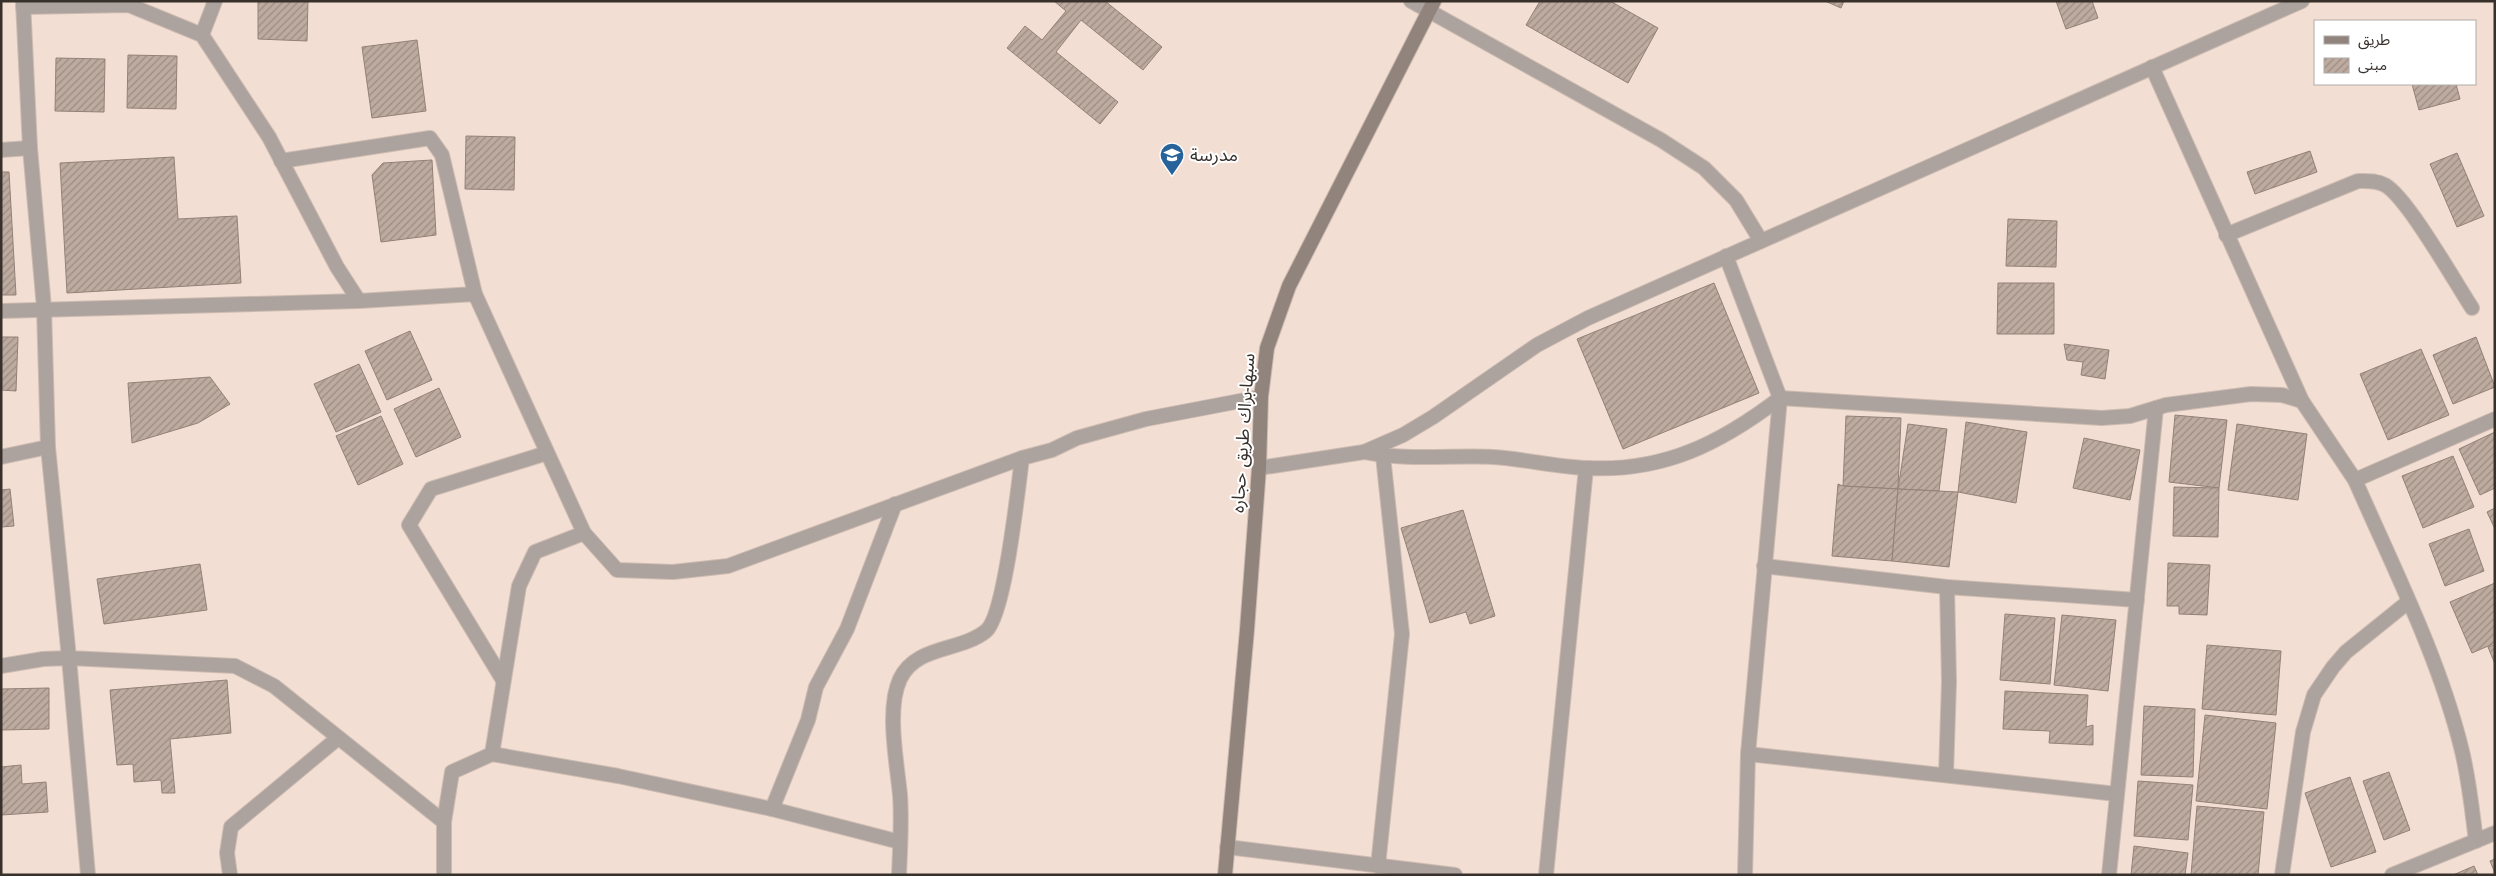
<svg xmlns="http://www.w3.org/2000/svg" width="2496" height="876" viewBox="0 0 2496 876" font-family="Jost,'Noto Sans Arabic',sans-serif">
<defs>
<pattern id="building-hatch" width="6" height="6" patternUnits="userSpaceOnUse" patternTransform="scale(1.25)"><rect width="6" height="6" fill="#beaba0"/><path d="M-1 1l2-2M0 6l6-6M5 7l2-2" fill="none" stroke="#9b8c83"/></pattern>
</defs>
<rect width="100%" height="100%" fill="#f3ded3"/>
<g fill="url(#building-hatch)" stroke="#938177">
<polygon points="258,1 308,1 307,41 258,39"/>
<polygon points="1054,1 1105,1 1162,47 1143,70 1081,20 1056,52 1118,102 1100,124 1007,48 1025,26 1042,40 1066,11"/>
<polygon points="1540,1 1610,1 1658,28 1628,83 1526,25"/>
<polygon points="1825,1 1844,1 1841,8"/>
<polygon points="2056,1 2092,1 2098,18 2066,29"/>
<polygon points="417,40 426,111 372,118 362,47"/>
<polygon points="128,55 177,56 176,109 127,108"/>
<polygon points="56,58 105,59 104,112 55,111"/>
<polygon points="2412,84 2456,84 2460,99 2419,110"/>
<polygon points="466,136 515,137 514,190 465,189"/>
<polygon points="2310,151 2317,172 2255,194 2247,172"/>
<polygon points="2457,153 2484,216 2457,227 2430,164"/>
<polygon points="174,157 178,219 237,216 241,283 67,293 60,163"/>
<polygon points="432,160 436,235 381,242 372,175 383,163"/>
<polygon points="1,172 9,172 16,295 1,295"/>
<polygon points="2008,219 2057,221 2056,267 2006,266"/>
<polygon points="1714,283 1759,393 1623,449 1577,339"/>
<polygon points="1998,283 2054,283 2054,334 1997,334"/>
<polygon points="410,331 432,380 387,400 365,351"/>
<polygon points="1,337 18,337 16,391 1,390"/>
<polygon points="2476,337 2495,387 2453,404 2433,355"/>
<polygon points="2064,344 2109,350 2105,379 2081,375 2083,362 2067,360"/>
<polygon points="2421,349 2449,415 2388,440 2360,374"/>
<polygon points="359,364 381,412 336,432 314,384"/>
<polygon points="210,377 230,404 198,423 132,443 128,383"/>
<polygon points="439,388 461,437 416,457 394,409"/>
<polygon points="2175,415 2227,420 2219,488 2169,482"/>
<polygon points="381,416 403,464 358,485 336,436"/>
<polygon points="1846,416 1901,418 1898,489 1843,486"/>
<polygon points="1966,422 2027,432 2016,503 1958,492"/>
<polygon points="1908,424 1947,429 1939,491 1898,489"/>
<polygon points="2237,424 2307,434 2298,500 2228,490"/>
<polygon points="2495,432 2495,488 2480,495 2459,449"/>
<polygon points="2084,438 2140,450 2130,500 2073,488"/>
<polygon points="2453,456 2474,507 2423,528 2402,476"/>
<polygon points="1838,484 1843,486 1898,489 1892,561 1832,556"/>
<polygon points="2174,487 2219,488 2218,537 2173,536"/>
<polygon points="10,489 14,526 1,527 1,490"/>
<polygon points="1898,489 1958,492 1949,567 1892,561"/>
<polygon points="2495,508 2495,529 2487,512"/>
<polygon points="1463,510 1495,616 1470,624 1466,612 1430,623 1401,528"/>
<polygon points="2469,529 2484,571 2445,586 2429,544"/>
<polygon points="2168,563 2210,565 2207,615 2179,614 2179,606 2167,606"/>
<polygon points="200,564 207,610 104,624 97,579"/>
<polygon points="2495,583 2495,643 2472,653 2450,602"/>
<polygon points="2005,614 2055,618 2050,684 2000,680"/>
<polygon points="2062,615 2116,620 2108,691 2054,685"/>
<polygon points="2207,645 2281,651 2276,715 2202,709"/>
<polygon points="2495,645 2495,664 2488,647"/>
<polygon points="227,680 231,733 170,739 175,793 162,793 161,780 134,782 133,764 117,765 110,690"/>
<polygon points="49,688 49,729 1,730 1,689"/>
<polygon points="2005,691 2088,695 2086,727 2093,725 2093,745 2049,743 2050,731 2003,729"/>
<polygon points="2144,706 2195,709 2193,777 2141,775"/>
<polygon points="2205,715 2276,723 2267,809 2196,801"/>
<polygon points="21,765 22,784 46,782 48,812 1,815 1,767"/>
<polygon points="2389,772 2410,830 2384,840 2363,781"/>
<polygon points="2350,777 2376,852 2331,867 2305,793"/>
<polygon points="2138,781 2193,785 2188,840 2134,836"/>
<polygon points="2197,806 2264,812 2258,875 2191,875"/>
<polygon points="2134,846 2188,853 2185,875 2131,875"/>
<polygon points="2495,859 2495,873 2490,861"/>
<polygon points="2474,866 2478,875 2453,875"/>
</g>
<g fill="none" stroke-linecap="round" stroke-linejoin="round">
<defs>
<g id="minor">
<polyline points="1411,1 1661,140 1704,168 1736,200 1761,241"/>
<polyline points="23,7 129,5 202,35 269,137 337,267 359,301 475,294 584,533"/>
<polyline points="202,35 215,1"/>
<polyline points="2152,67 2302,401 2355,480 2495,419"/>
<polyline points="1,150 30,148"/>
<polyline points="281,161 430,138 442,155 475,294"/>
<path d="M2226,235L2358,181C2367,181 2376,180 2385,185C2407,197 2455,282 2472,308"/>
<polyline points="1726,256 1780,398 1748,754 1745,875"/>
<polyline points="1,311 359,301"/>
<polyline points="48,447 69,658 235,666 274,686 444,822"/>
<path d="M1364,452C1407,461 1450,455 1493,457C1525,459 1556,467 1588,468C1664,472 1721,443 1780,398L2102,418L2130,416L2166,405L2251,394L2282,395L2302,401"/>
<polyline points="1,457 48,447 44,308 30,148 23,1"/>
<polyline points="1259,468 1364,452 1403,435 1433,417 1537,345 1588,318 2302,1"/>
<path d="M2355,480C2393,567 2438,655 2461,747C2469,778 2472,810 2476,841"/>
<polyline points="1764,566 1947,587 2137,600"/>
<polyline points="1,666 43,659 69,658 88,875"/>
<polyline points="503,680 409,525 431,489 547,453"/>
<polyline points="492,754 519,586 535,552 584,533 617,570 673,572 728,566 1022,458"/>
<polyline points="1748,754 2117,794"/>
<polyline points="1946,775 1949,682 1947,587"/>
<polyline points="772,809 808,720 816,687 847,629 895,504"/>
<polyline points="1227,847 1455,875"/>
<polyline points="1378,866 1402,634 1383,456"/>
<polyline points="230,875 227,853 231,827 338,738"/>
<polyline points="444,875 444,822 452,772 492,754 618,776 772,809 900,842"/>
<path d="M899,875C900,849 902,821 900,795C897,763 886,709 900,679C916,645 960,652 986,631C1005,615 1018,488 1022,458L1052,450L1077,438L1146,419L1261,397"/>
<polyline points="1546,875 1586,468"/>
<polyline points="2109,875 2156,408"/>
<polyline points="2282,875 2303,732 2314,695 2333,667 2346,652 2408,602"/>
<polyline points="2392,875 2495,833"/>
</g>
<polyline id="secondary" points="1225,875 1247,630 1259,468 1261,397 1267,348 1289,286 1434,1"/>
</defs>
<use href="#minor" stroke="#cdbbb1" stroke-width="16"/>
<use href="#secondary" stroke="#cdbbb1" stroke-width="16"/>
<use href="#minor" stroke="#aca39e" stroke-width="14"/>
<use href="#secondary" stroke="#90847d" stroke-width="14"/>
</g>
<defs>
<symbol id="school-pin" viewBox="-11 -11 22 30"><path d="M0 17L-7.5 6A9.5 9.5 0 1 1 7.5 6Z" fill="#27639a" stroke="#fff"/><path d="M0-5L7-2L0 1L-7-2ZM-4 1L0 2.5L4 1V4Q0 6-4 4Z" fill="#fff"/></symbol>
</defs>
<g fill-rule="evenodd">
<use href="#school-pin" x="1158" y="141" width="28" height="38"/>
</g>
<g text-anchor="middle" dominant-baseline="central" stroke-width="4" stroke-linejoin="round" paint-order="stroke">
<g font-size="18" fill="#37302b" stroke="#fff" text-anchor="start">
<text x="1190" y="155">مدرسة</text>
</g>
<g font-size="18" fill="#37302b" stroke="#fff">
<text transform="translate(1243 433) rotate(-86)">سبها-براك طريق حجاره</text>
</g>
</g>
<rect width="2496" height="876" fill="none" stroke="#37302b" stroke-width="5"/>
<rect x="2314" y="20" width="162" height="65" fill="#ffffff" stroke="#afacaa"/>
<rect x="2324" y="36" width="25" height="8" fill="#90847d" stroke="#afacaa"/>
<text x="2358" y="45" font-size="15" fill="#37302b">طريق</text>
<rect x="2324" y="58" width="25" height="15" fill="url(#building-hatch)" stroke="#afacaa"/>
<text x="2358" y="70" font-size="15" fill="#37302b">مبنى</text>
</svg>
